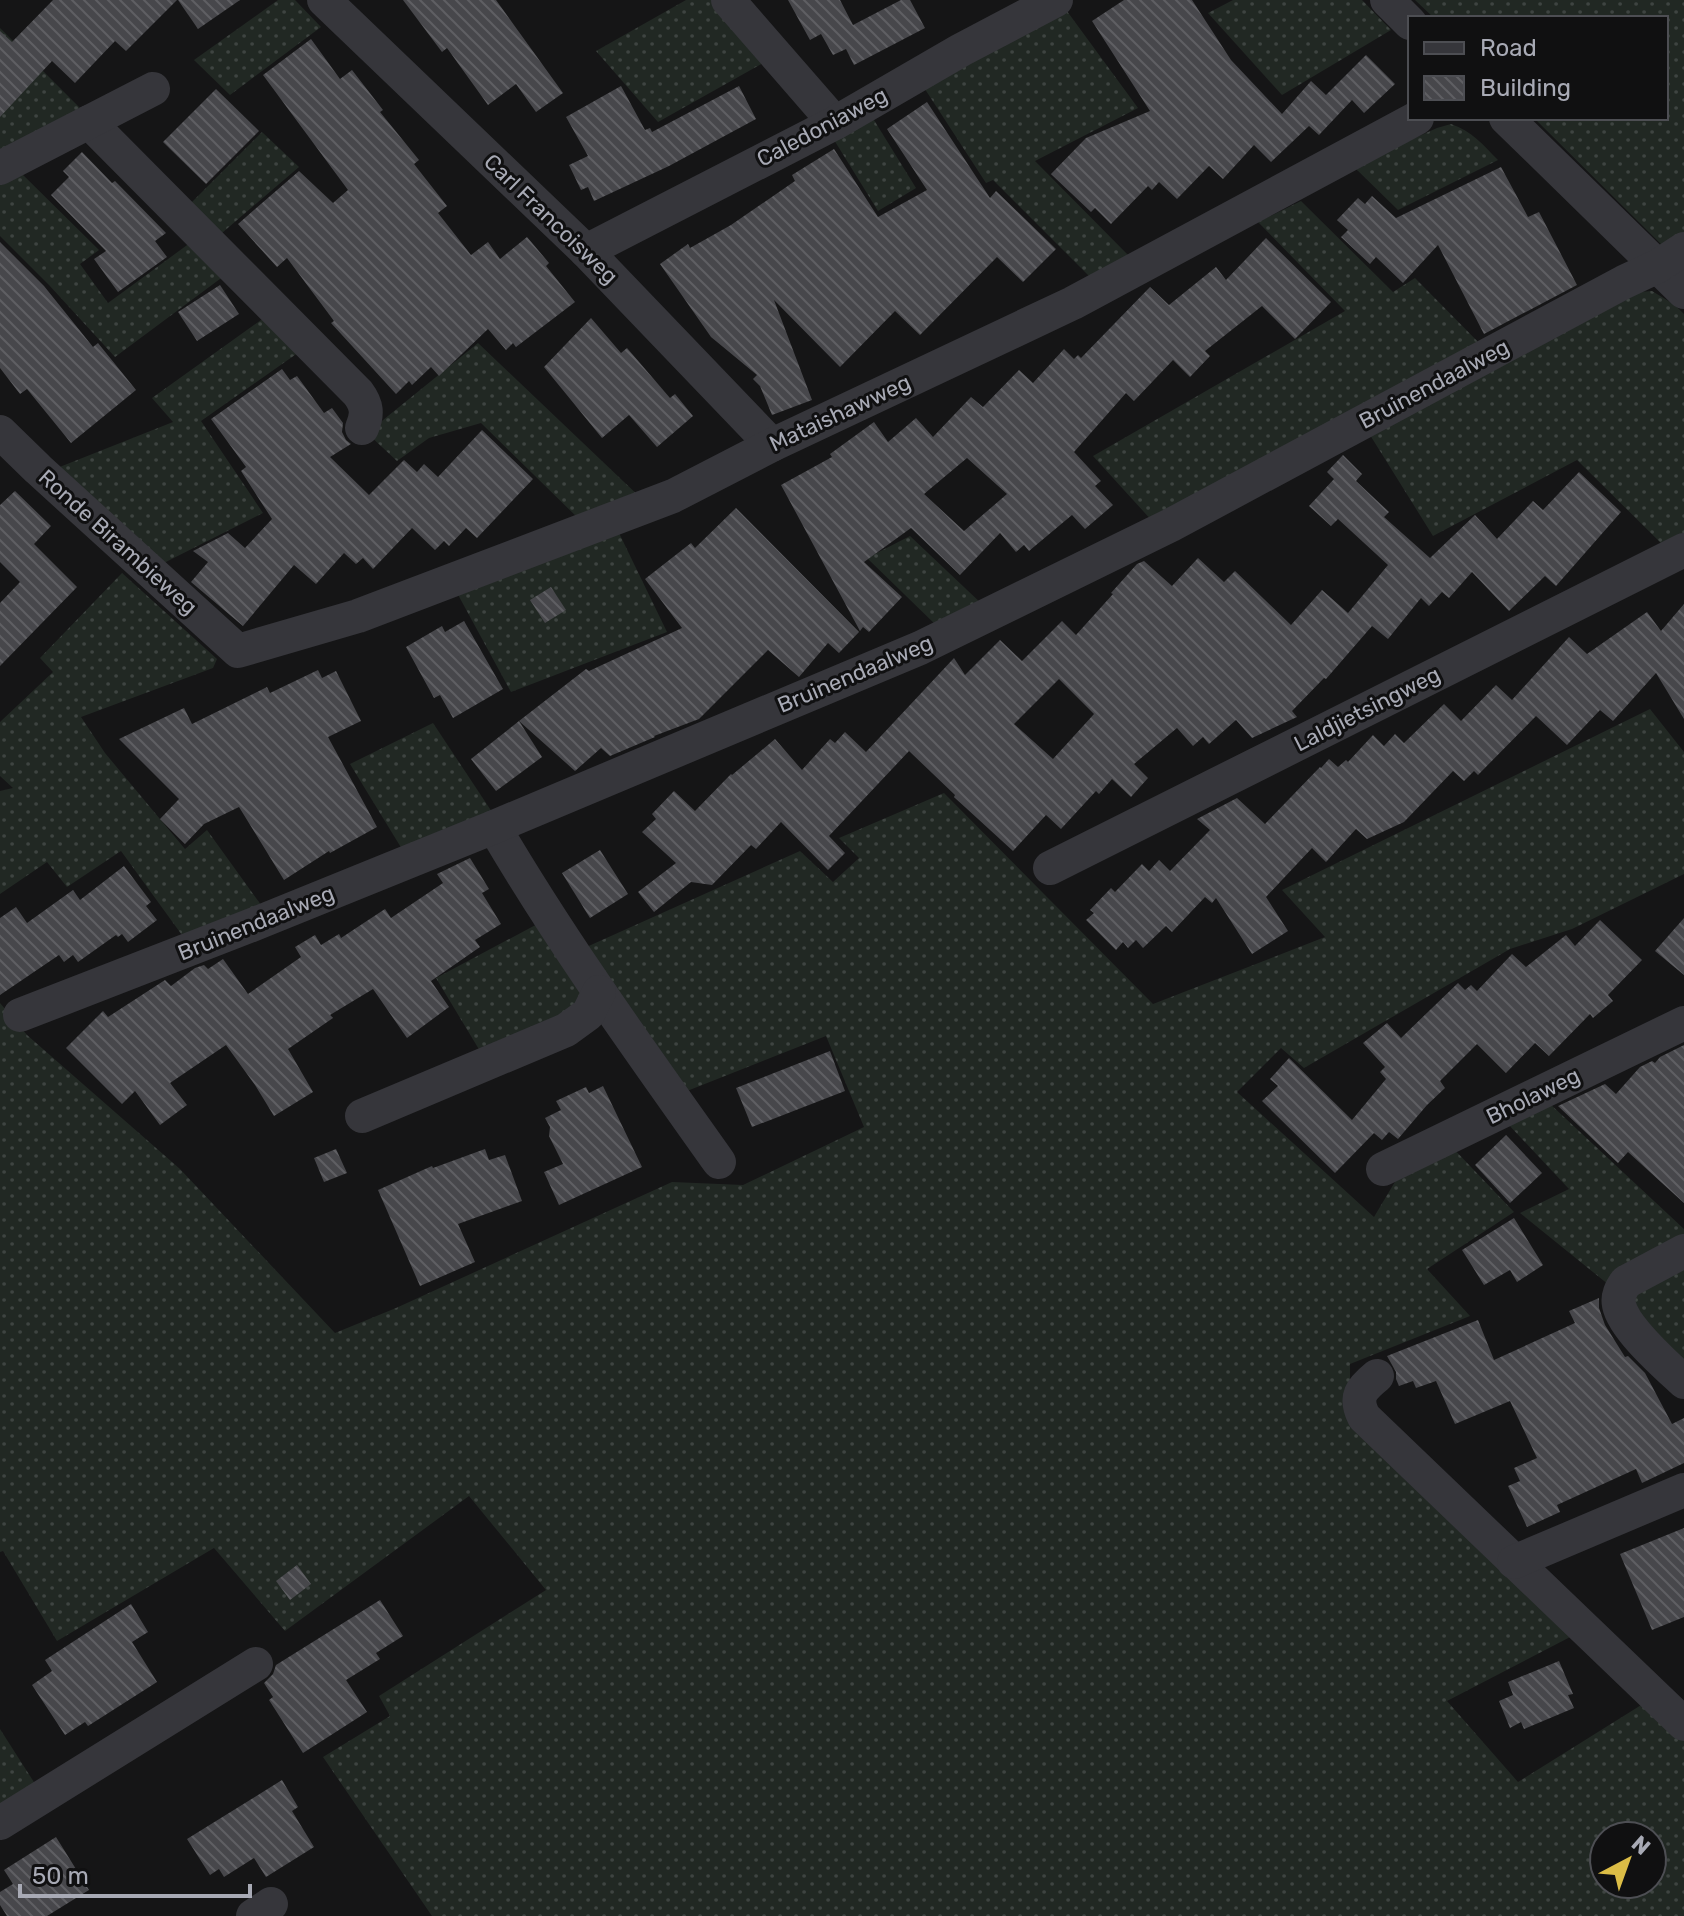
<svg xmlns="http://www.w3.org/2000/svg" width="1684" height="1916" viewBox="0 0 1684 1916" font-family="Rubik,sans-serif">
<defs>
<pattern id="grass-dots" width="8" height="8" patternUnits="userSpaceOnUse" patternTransform="scale(2)"><rect width="8" height="8" fill="#212823"/><path d="M2 2h.1M6 6h.1" fill="none" stroke="#3e4441" stroke-width="1.8" stroke-linecap="round"/></pattern>
<pattern id="building-back-hatch" width="6" height="6" patternUnits="userSpaceOnUse" patternTransform="scale(2)"><rect width="6" height="6" fill="#47474b"/><path d="M-1 5l2 2M0 0l6 6M5-1l2 2" fill="none" stroke="#5f5f63"/></pattern>
</defs>
<rect width="100%" height="100%" fill="#151516"/>
<g fill="url(#grass-dots)" fill-rule="evenodd">
<polygon points="278,0 295,0 321,27 230,95 194,60"/>
<polygon points="686,0 716,0 770,59 658,122 596,51"/>
<polygon points="1233,0 1362,0 1391,30 1282,95 1208,13"/>
<polygon points="1415,0 1684,0 1684,239 1669,252 1534,118 1666,118 1666,18 1434,18"/>
<polygon points="1064,7 1138,108 1035,161 1130,257 1091,278 993,180 986,183 921,83"/>
<polygon points="0,28 89,117 0,161"/>
<polygon points="869,112 916,188 878,211 831,135"/>
<path d="M1451,124C1472,131 1483,145 1498,160L1398,210L1353,166L1437,128Z"/>
<polygon points="262,132 299,167 215,239 185,209"/>
<polygon points="18,170 99,250 80,264 108,303 194,240 228,273 115,357 49,285 0,236 0,179"/>
<polygon points="1301,201 1393,292 1415,278 1488,352 1154,523 1093,456 1345,311 1258,222"/>
<polygon points="1652,291 1675,305 1684,314 1684,543 1668,550 1577,460 1433,536 1370,435 1639,292"/>
<polygon points="268,315 302,350 201,421 263,513 148,571 47,472 173,422 152,398"/>
<polygon points="478,343 644,501 582,522 481,423 429,438 397,461 367,433"/>
<polygon points="619,533 667,632 511,692 456,591"/>
<polygon points="910,536 984,606 939,628 867,558"/>
<polygon points="122,573 217,659 213,668 81,717 105,753 185,849 207,830 264,909 187,942 121,851 67,887 47,862 0,894 0,791 13,788 0,776 0,722 53,672 40,658"/>
<path d="M1650,709L1684,752V874L1572,929L1510,949L1304,1068L1281,1048L1237,1092L1374,1217L1402,1170L1450,1145L1514,1212L1427,1269L1470,1316L1350,1364V1415L1574,1635L1447,1701L1518,1782L1646,1702L1684,1738V1916H432L323,1757L390,1716L379,1696L546,1590L469,1496L285,1631L214,1548L57,1641L3,1551L0,1552V1003L27,1035L180,1169L335,1333L396,1308L672,1182L743,1185L864,1127L826,1036L682,1093L582,949L800,851L833,882L859,858L839,838L944,793L1153,1004L1325,937L1282,890ZM1604,1836H1652V1884H1604Z"/>
<polygon points="433,723 494,815 405,854 350,764"/>
<polygon points="543,921 581,979 582,1008 483,1056 436,978"/>
<polygon points="1549,1103 1684,1229 1684,1243 1609,1285 1520,1213 1569,1189 1507,1123"/>
<polygon points="1684,1262 1684,1370 1652,1340 1631,1295"/>
<polygon points="0,1729 39,1790 0,1815"/>
</g>
<g fill="url(#building-back-hatch)" fill-rule="evenodd">
<polygon points="53,0 177,0 126,51 115,41 75,83 52,61 0,117 0,31 12,42"/>
<polygon points="178,0 240,0 198,29"/>
<polygon points="403,0 496,0 563,93 536,112 516,84 488,105 447,48 442,52"/>
<polygon points="788,0 840,0 853,25 901,0 910,0 925,28 854,65 846,49 833,55 821,34 810,40"/>
<polygon points="1124,0 1192,0 1231,60 1282,114 1311,81 1326,95 1366,55 1395,84 1364,113 1352,100 1319,135 1309,126 1271,162 1254,145 1223,179 1209,166 1177,199 1159,182 1152,190 1148,186 1111,224 1095,208 1091,212 1051,174 1086,138 1150,111 1092,21"/>
<polygon points="311,39 340,79 352,70 383,110 380,112 419,160 414,164 447,206 438,213 471,255 488,242 500,259 527,237 549,263 546,266 575,302 516,347 513,343 506,350 488,329 439,376 431,367 412,385 409,381 396,394 331,323 334,321 287,258 277,267 238,224 299,171 333,203 348,190 263,75"/>
<polygon points="621,86 645,130 650,128 652,132 739,86 756,119 669,166 594,201 588,187 581,190 569,165 588,156 566,117"/>
<polygon points="216,89 259,131 206,184 163,142"/>
<polygon points="927,102 990,198 996,191 1056,249 1023,282 997,257 920,335 895,311 840,367 774,300 812,400 772,415 760,386 753,379 757,375 711,337 660,264 688,244 690,248 731,225 795,181 792,175 834,149 878,217 927,190 887,129"/>
<polygon points="82,152 112,183 115,181 166,233 155,241 167,257 118,292 94,259 106,251 51,195 69,177 63,171"/>
<polygon points="1501,167 1528,217 1539,212 1577,285 1484,334 1438,245 1403,283 1376,257 1370,264 1341,237 1348,230 1337,220 1358,198 1365,204 1372,196 1396,218"/>
<path d="M1266,238L1331,302L1295,339L1262,306L1205,351L1210,356L1190,377L1173,360L1134,401L1126,393L1074,452L1101,481L1095,486L1113,505L1085,529L1072,515L1029,551L1024,545L1016,552L1000,533L960,575L911,528L864,562L902,597L869,632L863,627L860,631L781,485L832,457L830,454L874,422L888,442L916,418L933,437L971,397L983,407L1019,370L1033,383L1064,349L1074,359L1078,355L1081,358L1150,287L1169,305L1216,267L1226,280ZM967,458L1007,494L964,531L924,494Z"/>
<polygon points="0,242 44,286 93,347 98,343 136,390 71,443 27,389 20,394 0,368"/>
<polygon points="220,285 239,314 197,341 178,312"/>
<polygon points="591,318 621,353 627,348 670,398 675,394 693,416 657,447 629,415 602,438 544,367"/>
<polygon points="282,369 290,380 297,376 324,413 332,408 343,423 342,432 346,440 351,444 330,457 369,495 404,460 417,472 424,464 438,477 482,430 533,479 477,538 466,528 449,546 444,541 435,550 412,528 373,569 363,558 356,564 344,553 316,584 294,565 243,626 191,582 208,562 193,551 228,533 245,548 272,519 241,471 246,467 211,419"/>
<path d="M1343,455L1362,474L1356,481L1389,512L1384,517L1430,558L1475,515L1497,539L1533,501L1543,510L1579,472L1621,512L1556,586L1545,576L1509,611L1472,572L1449,598L1442,592L1429,606L1421,598L1388,639L1372,626L1326,679L1324,678L1292,711L1297,717L1252,738L1236,720L1209,744L1203,737L1193,746L1177,728L1134,764L1148,778L1131,797L1112,779L1099,794L1096,791L1061,829L1046,815L1013,851L954,797L955,795L909,751L829,836L845,853L828,870L781,822L756,849L751,845L712,885L691,882L654,912L638,892L676,863L642,832L656,819L652,814L674,791L695,811L731,774L732,775L775,739L802,770L830,739L835,743L845,732L866,752L954,658L965,675L1000,640L1022,661L1062,621L1076,635L1113,594L1111,593L1137,564L1144,561L1172,586L1198,558L1224,582L1235,571L1291,625L1322,590L1348,613L1388,565L1338,519L1331,526L1309,506L1334,479L1327,472ZM1059,679L1094,714L1053,759L1014,724Z"/>
<polygon points="15,491 51,526 34,544 77,587 0,666 0,603 20,582 0,562 0,505"/>
<polygon points="736,508 859,632 839,653 828,643 799,677 768,650 699,719 654,736 655,737 610,756 601,748 575,771 519,721 586,669 589,671 682,628 645,579 691,543 695,548"/>
<polygon points="551,587 566,610 545,623 530,600"/>
<polygon points="1684,604 1684,719 1656,673 1613,721 1600,710 1567,745 1536,716 1478,775 1474,771 1464,781 1453,771 1404,822 1367,839 1356,829 1326,862 1312,848 1266,897 1288,931 1252,954 1216,898 1212,903 1205,897 1172,932 1166,926 1143,948 1136,940 1128,948 1123,942 1116,950 1086,920 1094,913 1090,910 1111,888 1115,892 1142,864 1149,871 1159,860 1170,871 1210,830 1197,819 1237,798 1265,824 1320,767 1321,768 1329,759 1338,767 1346,760 1348,762 1373,735 1384,746 1395,734 1404,743 1444,704 1461,721 1496,685 1512,700 1569,637 1587,654 1647,612 1661,631"/>
<polygon points="464,621 503,689 453,718 440,695 434,698 406,647 442,626 445,632"/>
<polygon points="318,670 322,678 336,671 361,721 328,737 377,827 330,853 329,851 284,880 239,807 204,824 185,844 160,819 179,799 119,739 184,708 192,724 267,687 270,693"/>
<polygon points="519,721 542,757 496,791 471,759"/>
<polygon points="600,850 628,894 590,918 562,873"/>
<polygon points="470,858 489,889 482,893 501,924 475,940 480,947 431,981 449,1007 407,1038 373,989 330,1015 333,1018 288,1049 313,1092 274,1116 255,1085 226,1045 170,1083 187,1105 160,1125 135,1091 122,1104 66,1048 103,1011 108,1017 165,980 171,986 195,968 204,965 208,969 223,959 248,994 301,957 295,947 315,935 321,945 339,934 341,938 385,909 391,918 443,883 437,874"/>
<polygon points="124,866 151,902 146,906 157,920 128,942 122,934 118,937 116,935 78,962 73,955 64,962 59,955 0,995 0,918 16,907 27,923 73,890 80,900"/>
<polygon points="1684,918 1684,975 1655,951"/>
<polygon points="1600,920 1642,960 1608,995 1613,1001 1593,1018 1590,1014 1549,1056 1535,1043 1506,1073 1477,1044 1440,1081 1445,1088 1427,1105 1398,1139 1389,1132 1382,1140 1374,1133 1335,1173 1262,1101 1278,1086 1270,1079 1289,1058 1352,1120 1386,1079 1380,1072 1385,1067 1363,1043 1387,1023 1401,1038 1458,983 1465,990 1471,985 1477,991 1512,954 1526,967 1566,935 1575,946"/>
<polygon points="1684,1045 1684,1203 1628,1152 1618,1163 1558,1106 1605,1084 1616,1094 1640,1067 1652,1061 1655,1063 1660,1057"/>
<polygon points="830,1051 845,1091 752,1127 736,1088"/>
<polygon points="603,1086 642,1167 559,1205 544,1172 563,1164 549,1136 550,1127 545,1118 561,1110 556,1101 586,1087 589,1093"/>
<polygon points="1506,1135 1542,1173 1510,1203 1475,1165"/>
<polygon points="336,1149 347,1173 324,1182 314,1158"/>
<polygon points="485,1149 489,1160 505,1155 522,1201 458,1224 475,1262 420,1286 378,1190 432,1166 433,1168"/>
<polygon points="1514,1218 1543,1265 1517,1282 1510,1270 1484,1285 1462,1250"/>
<polygon points="1599,1298 1599,1308 1605,1325 1625,1357 1628,1356 1645,1373 1672,1424 1684,1418 1684,1463 1642,1483 1636,1469 1557,1505 1560,1512 1527,1527 1508,1486 1520,1481 1514,1468 1537,1458 1510,1401 1455,1424 1436,1381 1416,1388 1413,1381 1399,1386 1396,1379 1396,1372 1387,1356 1478,1320 1494,1360 1575,1323 1569,1311"/>
<polygon points="1684,1528 1684,1617 1652,1630 1620,1554"/>
<polygon points="297,1565 311,1584 290,1600 276,1581"/>
<polygon points="380,1600 403,1636 376,1653 380,1659 346,1680 367,1712 303,1753 269,1700 273,1697 264,1683 273,1674 276,1665"/>
<polygon points="131,1604 148,1632 132,1642 157,1682 88,1726 85,1722 65,1735 32,1685 52,1671 45,1660"/>
<polygon points="1559,1661 1573,1694 1568,1695 1574,1708 1524,1729 1521,1722 1510,1728 1499,1701 1513,1695 1508,1682"/>
<polygon points="282,1780 298,1807 292,1811 314,1847 266,1877 254,1858 224,1877 219,1869 210,1875 187,1839"/>
<polygon points="56,1837 89,1890 47,1916 7,1916 0,1905 0,1892 13,1884 4,1870"/>
</g>
<g fill="none" stroke-linecap="round" stroke-linejoin="round">
<g stroke="#36363b" stroke-width="34">
<polyline points="324,0 586,251 772,445"/>
<polyline points="728,0 835,123"/>
<polyline points="1387,0 1410,23"/>
<polyline points="1506,118 1684,292"/>
<path d="M89,122L358,393C367,405 368,414 362,428"/>
<polyline points="0,168 153,89"/>
<polyline points="586,251 835,123 961,50 1056,0"/>
<polyline points="0,432 38,469 238,651 358,616 673,496 772,445 1073,303 1417,118"/>
<path d="M494,827C562,943 641,1052 719,1162"/>
<polyline points="1050,868 1684,550"/>
<polyline points="20,1015 257,923 494,827 920,648 1171,525 1624,282 1658,266 1684,249"/>
<polyline points="362,1116 566,1030 588,1014 599,992"/>
<polyline points="1383,1169 1684,1023"/>
<path d="M1684,1251L1626,1282C1621,1289 1617,1296 1619,1305C1624,1329 1666,1365 1684,1382"/>
<path d="M1377,1376C1361,1389 1354,1397 1364,1417L1684,1724"/>
<polyline points="1514,1562 1684,1490"/>
<polyline points="0,1823 256,1664"/>
<polyline points="253,1916 271,1904"/>
</g>
</g>
<g text-anchor="middle" dominant-baseline="central" stroke-width="6" stroke-linejoin="round" paint-order="stroke">
<g font-size="22" fill="#a8aab5" stroke="#101011">
<text transform="translate(822 127) rotate(-28)">Caledoniaweg</text>
<text transform="translate(551 219) rotate(44)">Carl Francoisweg</text>
<text transform="translate(1434 384) rotate(-28)">Bruinendaalweg</text>
<text transform="translate(840 413) rotate(-25)">Mataishawweg</text>
<text transform="translate(118 542) rotate(42)">Ronde Birambieweg</text>
<text transform="translate(855 674) rotate(-23)">Bruinendaalweg</text>
<text transform="translate(1367 709) rotate(-27)">Laldjietsingweg</text>
<text transform="translate(256 923) rotate(-22)">Bruinendaalweg</text>
<text transform="translate(1533 1096) rotate(-26)">Bholaweg</text>
</g>
</g>
<rect x="1408" y="16" width="260" height="104" fill="#101011" stroke="#4d4e53" stroke-width="2"/>
<rect x="1424" y="42" width="40" height="12" fill="#36363b" stroke="#4d4e53" stroke-width="2"/>
<text x="1480" y="56" font-size="24" fill="#a8aab5">Road</text>
<rect x="1424" y="76" width="40" height="24" fill="url(#building-back-hatch)" stroke="#4d4e53" stroke-width="2"/>
<text x="1480" y="96" font-size="24" fill="#a8aab5">Building</text>
<g transform="translate(1628 1860) rotate(41)"><circle r="38" fill="#101011" stroke="#4d4e53" stroke-width="2"/>
<path d="M0-6L14 30L0 20L-14 30Z" fill="#dcbd46"/>
<text y="-12" font-size="22" font-weight="bold" text-anchor="middle" fill="#a8aab5">N</text>
</g>
<path d="M20 1884v12h230v-12" fill="none" stroke="#a8aab5" stroke-width="4"/>
<text x="32" y="1884" font-size="24" fill="#a8aab5" stroke="#101011" stroke-width="6" paint-order="stroke">50 m</text>
</svg>
